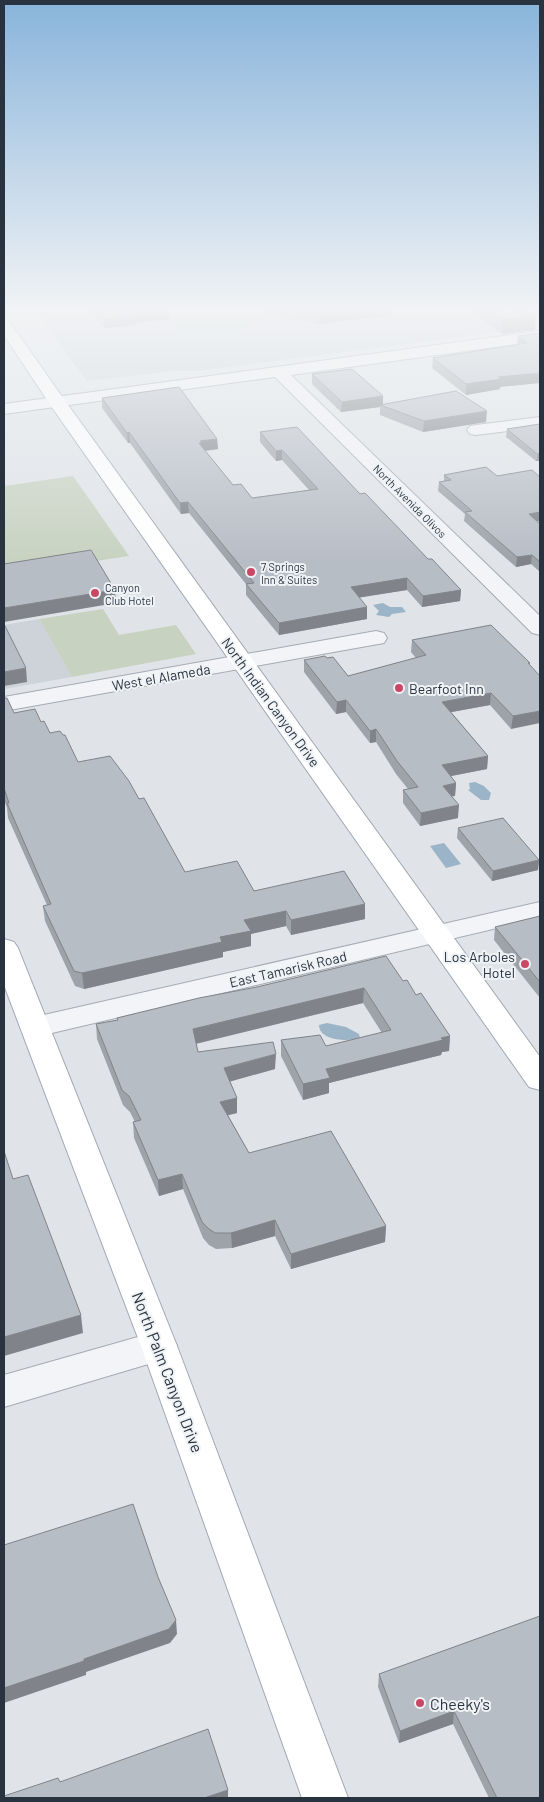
<svg xmlns="http://www.w3.org/2000/svg" width="544" height="1802" viewBox="0 0 544 1802" font-family="Barlow,sans-serif">
<rect width="100%" height="100%" fill="#e0e4e8"/>
<g fill="#ced3da">
<polygon points="35,310 540,310 540,327 198,371 173,371 87,381"/>
<polygon points="39,619 72,677 4,689 4,625"/>
</g>
<g fill="#c7d2c1">
<polygon points="174,310 266,310 264,313 272,313 278,318 251,322 247,328 216,330 180,329 176,322 178,318 174,313"/>
<polygon points="73,476 129,556 4,575 4,486"/>
<polygon points="103,609 119,635 176,625 196,654 72,677 39,619"/>
</g>
<g fill="#9cb4c7">
<polygon points="383,603 390,607 402,607 406,612 392,614 389,617 376,615 379,611 373,605"/>
<polygon points="475,782 484,786 491,793 489,800 481,800 468,790 470,789 469,783"/>
<polygon points="444,843 461,864 446,868 430,846"/>
<path d="M327,1023L346,1027L359,1034L360,1038C349,1042 319,1041 319,1025Z"/>
</g>
<g fill="none" stroke-linecap="round" stroke-linejoin="round">
<defs>
<g id="minor">
<polygon points="540,331 540,341 291,375 540,616 540,635 532,633 275,377 4,414 4,404"/>
<polygon points="540,417 540,427 476,435 470,434 467,430 470,426 476,425"/>
<polygon points="376,631 384,633 387,638 384,643 4,711 4,697"/>
<polygon points="540,902 540,918 35,1037 24,1034 20,1027 24,1020 35,1017"/>
<polygon points="159,1331 172,1335 177,1346 172,1357 4,1407 4,1375"/>
</g>
<g id="major">
<polygon points="4,319 9,321 63,398 540,1057 540,1090 529,1087 51,406 4,335"/>
<polygon points="4,939 14,942 18,948 177,1346 348,1798 302,1798 141,1346 4,985"/>
</g>
</defs>
<use href="#minor" stroke="#a5abb2" stroke-width="2"/>
<use href="#major" stroke="#a0a9b4" stroke-width="2"/>
<use href="#minor" fill="#f2f4f7" fill-rule="evenodd"/>
<use href="#major" fill="#fff" fill-rule="evenodd"/>
</g>
<g fill="#9da3a9">
<polygon points="89,310 170,310 170,319 136,323 136,325 105,328"/>
<polygon points="262,310 391,310 391,315 319,324 262,313"/>
<polygon points="469,310 528,310 535,330 502,334"/>
<polygon points="540,333 500,387 500,389 466,395 432,368 433,358 517,345 518,336"/>
<polygon points="312,374 383,404 486,422 423,432 380,415 380,407 341,412 312,384"/>
<polygon points="102,398 217,439 218,449 205,451 233,485 252,498 309,490 282,460 276,461 260,442 260,432 360,494 428,559 461,590 460,601 422,607 407,590 359,597 367,619 279,635 246,595 246,584 189,513 181,514 130,443 128,443 102,408"/>
<polygon points="540,424 536,461 506,437 507,429"/>
<polygon points="444,475 537,521 540,524 540,572 531,564 516,567 464,521 465,514 438,491 439,482 444,481"/>
<polygon points="412,640 530,663 511,729 490,705 451,712 488,756 487,769 451,776 456,783 455,796 452,796 458,818 420,826 403,803 403,790 408,789 396,774 376,742 370,743 346,712 336,714 304,672 304,660 348,676 416,658 411,652"/>
<polygon points="4,698 14,713 41,722 50,733 78,762 139,799 185,872 365,919 291,935 286,926 251,934 251,946 223,952 223,957 84,989 75,986 45,921 43,906 47,905 8,818 7,808 4,799"/>
<polygon points="458,828 539,860 538,870 492,881 457,838"/>
<polygon points="540,916 540,998 494,940 495,927"/>
<polygon points="403,981 416,995 450,1036 449,1051 442,1052 441,1055 329,1083 329,1093 303,1100 281,1056 281,1040 326,1046 382,1033 363,1003 196,1044 198,1052 275,1069 230,1081 237,1098 237,1113 228,1115 249,1153 386,1226 385,1242 291,1269 275,1236 232,1248 216,1249 209,1245 203,1238 183,1189 159,1196 134,1138 133,1122 135,1122 130,1112 123,1105 97,1039 96,1024 117,1020 117,1018"/>
<polygon points="540,1616 540,1798 489,1798 453,1724 399,1743 378,1687 379,1674"/>
</g>
<g fill="#80848a">
<polygon points="170,310 170,319 136,323 136,325 105,328 104,319 135,314"/>
<polygon points="319,310 391,310 391,315 319,324"/>
<polygon points="536,316 535,330 502,334 503,320"/>
<polygon points="540,373 540,383 500,387 500,389 466,395 466,384 498,377"/>
<polygon points="383,396 383,406 380,405 380,407 341,412 342,402"/>
<polygon points="487,411 486,422 423,432 424,421"/>
<polygon points="129,432 130,443 128,443 127,433"/>
<polygon points="217,439 218,449 202,451 199,443 200,441"/>
<polygon points="282,450 282,460 276,461 276,451"/>
<polygon points="540,453 540,461 536,461 537,454"/>
<polygon points="188,502 189,513 181,514 180,503"/>
<polygon points="540,512 540,521 528,523 529,514"/>
<polygon points="532,555 531,564 516,567 517,557"/>
<polygon points="407,578 407,590 351,599 351,587"/>
<polygon points="115,590 116,603 4,622 4,608"/>
<polygon points="461,590 460,601 422,607 423,596"/>
<polygon points="367,607 367,619 279,635 279,623"/>
<polygon points="26,668 27,682 4,686 4,672"/>
<polygon points="491,693 490,705 441,714 442,702"/>
<polygon points="346,700 346,712 336,714 337,702"/>
<polygon points="540,711 540,723 511,729 513,716"/>
<polygon points="376,729 376,742 370,743 370,731"/>
<polygon points="488,756 487,769 441,778 442,765"/>
<polygon points="456,783 455,796 442,798 443,786"/>
<polygon points="459,805 458,818 420,826 421,813"/>
<polygon points="539,860 538,870 492,881 493,871"/>
<polygon points="365,904 365,919 291,935 291,920"/>
<polygon points="286,911 286,926 251,934 251,946 223,952 223,957 84,989 82,973 220,937 244,920"/>
<polygon points="364,988 363,1003 194,1044 193,1029"/>
<polygon points="450,1036 449,1051 442,1052 441,1055 329,1083 329,1093 303,1100 303,1084 326,1069"/>
<polygon points="276,1054 275,1069 225,1083 224,1068"/>
<polygon points="237,1098 237,1113 221,1117 220,1102"/>
<polygon points="182,1174 183,1189 159,1196 158,1180"/>
<polygon points="275,1220 275,1236 232,1248 231,1233"/>
<polygon points="386,1226 385,1242 291,1269 291,1254"/>
<polygon points="81,1315 83,1333 4,1356 4,1337"/>
<polygon points="176,1620 177,1634 170,1643 86,1672 86,1675 4,1703 4,1688 84,1659"/>
<polygon points="454,1711 453,1724 399,1743 400,1731"/>
<polygon points="228,1790 228,1798 204,1798"/>
</g>
<g fill="#b7bdc5" stroke="#80848a">
<polygon points="96,310 170,310 135,314 136,315 104,319"/>
<polygon points="489,310 528,310 536,316 503,320"/>
<polygon points="540,333 540,373 498,377 501,379 466,384 433,358 527,343 518,336"/>
<polygon points="352,369 383,396 342,402 312,374"/>
<polygon points="179,387 217,439 200,441 202,443 199,443 233,485 241,484 252,498 318,489 282,450 276,451 260,432 297,427 360,494 365,493 428,559 432,559 461,590 423,596 407,578 351,587 367,607 279,623 246,584 254,583 188,502 180,503 129,432 127,433 102,398"/>
<polygon points="456,391 487,411 424,421 380,405"/>
<polygon points="540,424 540,453 537,454 507,429"/>
<polygon points="486,467 497,476 532,470 540,477 540,512 529,514 540,524 540,562 532,555 517,557 465,512 472,511 439,482 451,480 444,475"/>
<polygon points="91,550 115,590 4,608 4,564"/>
<polygon points="4,624 26,668 4,672"/>
<polygon points="491,625 530,663 528,663 540,676 540,711 513,716 491,693 442,702 488,756 442,765 456,783 443,786 459,805 421,813 403,790 418,787 397,761 376,729 370,731 346,700 337,702 304,660 325,656 327,658 333,657 348,676 426,655 412,640"/>
<polygon points="4,698 7,698 14,713 35,709 41,722 44,721 50,733 60,731 63,735 65,735 78,762 110,756 129,781 139,799 144,798 185,872 237,861 254,891 344,871 365,904 291,920 286,911 244,920 251,931 220,937 222,942 82,973 74,971 43,906 51,904 7,803 9,803 4,788"/>
<polygon points="503,818 539,860 493,871 458,828"/>
<polygon points="540,916 540,982 495,927"/>
<polygon points="386,956 403,981 407,980 416,995 421,993 450,1036 441,1038 443,1040 326,1069 330,1078 303,1084 281,1040 320,1035 326,1046 391,1030 364,988 193,1029 198,1052 273,1042 276,1054 224,1068 237,1098 220,1102 249,1153 331,1131 386,1226 291,1254 275,1220 231,1233 215,1233 209,1229 202,1222 182,1174 158,1180 133,1122 141,1120 129,1096 122,1090 96,1024 118,1020 117,1018 199,998 257,987"/>
<polygon points="4,1151 13,1179 28,1175 81,1315 4,1337"/>
<polygon points="133,1504 158,1577 176,1620 169,1629 84,1659 84,1661 4,1688 4,1545"/>
<polygon points="540,1616 540,1798 497,1798 454,1711 400,1731 379,1674"/>
<polygon points="208,1729 228,1790 204,1798 4,1798 4,1796 58,1778 60,1782"/>
</g>
<linearGradient id="sky" x2="0" y2="1"><stop stop-color="#89b4db"/><stop offset="0.55" stop-color="#f1f3f5"/><stop offset="1" stop-color="#f1f3f5" stop-opacity="0"/></linearGradient>
<rect width="544" height="562" fill="url(#sky)"/>
<g fill="#c94965" stroke="#eff3f6" stroke-width="2">
<circle cx="251" cy="572" r="5"/>
<circle cx="95" cy="593" r="5"/>
<circle cx="399" cy="688" r="5"/>
<circle cx="525" cy="964" r="5"/>
<circle cx="420" cy="1703" r="5"/>
</g>
<g text-anchor="middle" dominant-baseline="central" stroke-width="4" stroke-linejoin="round" paint-order="stroke">
<g font-size="11" fill="#29333f" stroke="#eff3f6">
<text transform="translate(410 501) rotate(45)">North Avenida Olivos</text>
</g>
<g font-size="11" fill="#29333f" stroke="#eff3f6" text-anchor="start">
<text x="261" y="566">7 Springs<tspan x="261" dy="13">Inn &amp; Suites</tspan></text>
<text x="105" y="587">Canyon<tspan x="105" dy="13">Club Hotel</tspan></text>
</g>
<g font-size="14" fill="#29333f" stroke="#eff3f6">
<text transform="translate(161 677) rotate(-10)">West el Alameda</text>
<text transform="translate(271 702) rotate(54)">North Indian Canyon Drive</text>
<text transform="translate(288 969) rotate(-13)">East Tamarisk Road</text>
</g>
<g font-size="14" fill="#29333f" stroke="#eff3f6" text-anchor="start">
<text x="409" y="688">Bearfoot Inn</text>
<text x="515" y="956" text-anchor="end">Los Arboles<tspan x="515" dy="16">Hotel</tspan></text>
</g>
<g font-size="16" fill="#29333f" stroke="#eff3f6">
<text transform="translate(168 1372) rotate(69)">North Palm Canyon Drive</text>
</g>
<g font-size="16" fill="#29333f" stroke="#eff3f6" text-anchor="start">
<text x="430" y="1703">Cheeky's</text>
</g>
</g>
<rect width="544" height="1802" fill="none" stroke="#29333f" stroke-width="10"/>
</svg>
